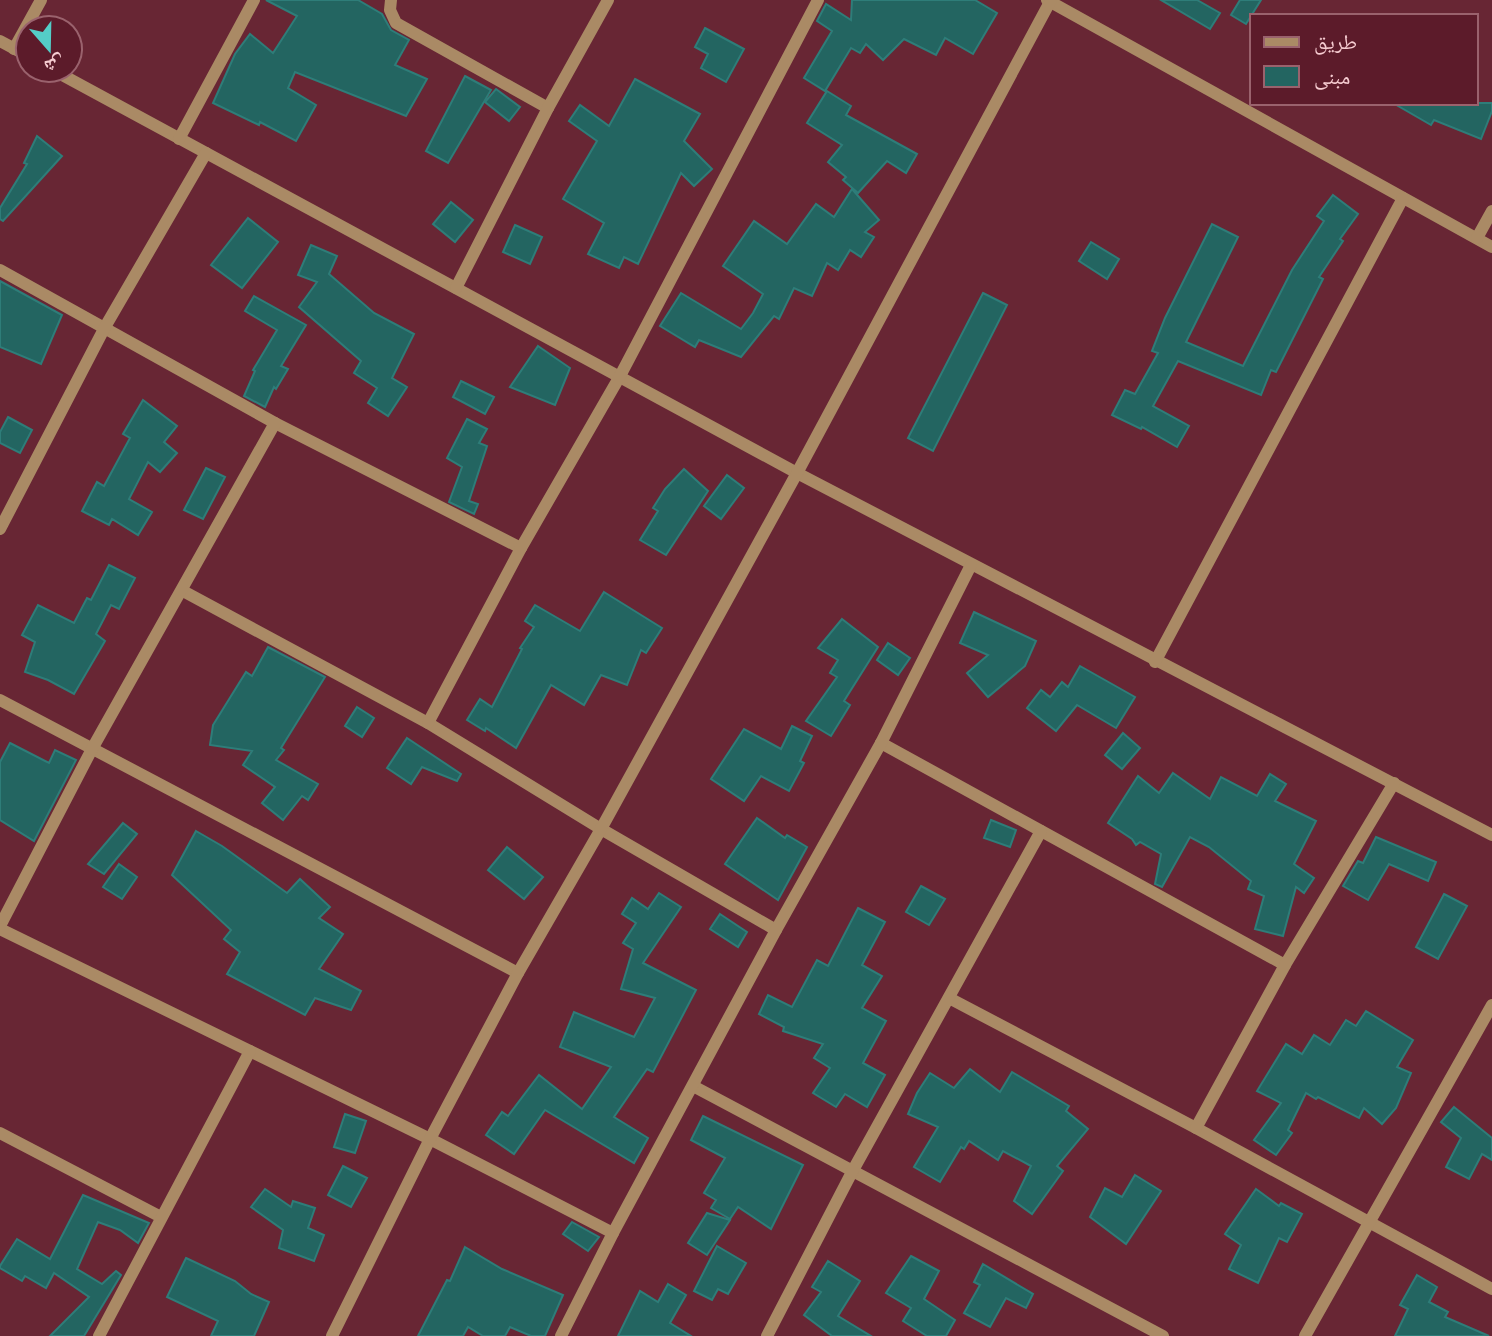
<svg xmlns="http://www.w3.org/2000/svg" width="1492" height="1336" viewBox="0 0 1492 1336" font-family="Merriweather,'Noto Naskh Arabic',serif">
<rect width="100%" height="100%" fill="#682634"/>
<g fill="#236561" stroke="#2e7d79" stroke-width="2">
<polygon points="266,0 358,0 382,14 391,30 409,40 395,65 427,79 406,116 295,72 288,88 316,105 296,141 260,122 259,125 213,103 235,54 250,34 273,53 297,16"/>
<polygon points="852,0 975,0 997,13 973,54 945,38 936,55 904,39 883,60 866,44 860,53 851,48 825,91 804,78 832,31 817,21 826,4 851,20"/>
<polygon points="1161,0 1197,0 1220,13 1210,29"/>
<polygon points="1240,0 1261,0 1246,24 1231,15"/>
<polygon points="705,28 744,49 726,82 701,68 708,54 695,47"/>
<polygon points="465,76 491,90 448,163 426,151"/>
<polygon points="635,79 700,114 684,141 712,169 694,186 681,173 638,264 624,257 619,268 588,254 604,223 563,199 597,141 569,121 580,105 609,126"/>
<polygon points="496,89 520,107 509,121 485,102"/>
<polygon points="827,91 851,106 846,115 917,154 906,173 887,161 858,193 843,180 846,177 828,162 842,145 807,123"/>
<polygon points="1393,103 1492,103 1492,111 1481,139 1434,120 1431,125"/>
<polygon points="37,136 62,156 3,221 0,219 0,208 27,164 24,163"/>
<polygon points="852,189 879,220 865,232 874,237 861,257 850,250 838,270 827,263 812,296 794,288 779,319 774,316 741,357 699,340 695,347 660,326 681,293 741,329 753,313 763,294 723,266 754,221 787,244 816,204 834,217"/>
<polygon points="1333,195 1358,214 1340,239 1343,241 1319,277 1323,279 1276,372 1271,370 1261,395 1178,361 1153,406 1189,426 1177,447 1142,427 1141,429 1112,415 1125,390 1135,394 1158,353 1152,351 1165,318 1212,224 1238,237 1186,342 1243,366 1292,270 1324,221 1317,216"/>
<polygon points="451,202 473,220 455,242 433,224"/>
<polygon points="248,218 278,242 242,288 211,265"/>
<polygon points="515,225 542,237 530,264 503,252"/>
<polygon points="1091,242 1119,259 1107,279 1079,261"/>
<polygon points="311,245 337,256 329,274 374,313 414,334 392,378 407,387 388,416 368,403 377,388 354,373 361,361 299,307 317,282 298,275"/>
<polygon points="0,281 62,315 41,364 0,347"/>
<polygon points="983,293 1007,305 933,451 908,438"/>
<polygon points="254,296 306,325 281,366 288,369 276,389 274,387 265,407 244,396 255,371 253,370 277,330 245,311"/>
<polygon points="538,346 570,368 555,405 510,387"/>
<polygon points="461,381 494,397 485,414 453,397"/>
<polygon points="143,400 177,426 164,442 177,453 160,472 148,462 129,499 152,512 138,535 112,519 109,525 82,511 97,482 104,486 130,438 123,434"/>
<polygon points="8,417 32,430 20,453 0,443 0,432"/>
<polygon points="467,419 487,429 479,443 487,446 469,501 478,504 474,514 449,502 462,467 447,458"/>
<polygon points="206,468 225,477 203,519 184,510"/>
<polygon points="684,469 708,491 666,555 640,540 658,511 653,508 665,489"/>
<polygon points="727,475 744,488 721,519 704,506"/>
<polygon points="109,565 135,578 119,609 111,605 96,634 105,641 74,694 48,680 25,672 35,642 22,635 38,605 74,623 87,598 91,600"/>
<polygon points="604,592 662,628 646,653 641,650 627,685 601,675 584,705 551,685 516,748 486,728 485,731 467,720 480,699 492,707 522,649 520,648 534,627 525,621 535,605 580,631"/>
<polygon points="974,612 1036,641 1025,666 988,697 967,673 988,655 960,643"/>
<polygon points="842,619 878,647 844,701 850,705 831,736 806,721 837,677 830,673 838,660 818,648"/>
<polygon points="888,643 910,658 898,675 877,660"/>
<polygon points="268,647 325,677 281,748 284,750 276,760 318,784 308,800 302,796 283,820 262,803 275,787 243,765 252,751 210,745 213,725 246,672 252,676"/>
<polygon points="1080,666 1135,697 1116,728 1077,705 1056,731 1027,708 1041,690 1050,697 1062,682 1068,687"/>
<polygon points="357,707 374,718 362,737 345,726"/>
<polygon points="792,726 812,736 800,761 804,763 789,791 761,776 744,801 711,779 744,729 781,749"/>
<polygon points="1123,733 1140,748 1122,769 1105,755"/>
<polygon points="407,738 461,774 457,781 422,767 411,784 387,768"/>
<polygon points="10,743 49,763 55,750 76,760 34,841 0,820 0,762"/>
<polygon points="1173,773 1210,799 1221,777 1257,796 1270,774 1286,784 1275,801 1316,821 1294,864 1314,878 1304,893 1296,887 1283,936 1255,929 1264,896 1248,889 1251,881 1209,847 1190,837 1162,887 1155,884 1161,854 1140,842 1136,845 1132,839 1108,823 1138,776 1159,793"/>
<polygon points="757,818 785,838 787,835 807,847 778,900 725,864"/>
<polygon points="991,820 1016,830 1010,847 984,838"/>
<polygon points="123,823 137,834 104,874 88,864"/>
<polygon points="196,831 222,846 287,893 300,879 330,907 319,918 343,934 319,969 361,991 351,1010 315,998 305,1015 227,974 240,952 224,939 231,930 172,875"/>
<polygon points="1376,837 1436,862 1428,881 1389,864 1368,900 1343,886 1358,861 1363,863"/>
<polygon points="507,847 543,877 524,899 488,870"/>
<polygon points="119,864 137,877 122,899 103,887"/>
<polygon points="921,886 945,899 929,925 906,912"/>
<polygon points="659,893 681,907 643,963 696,990 653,1072 647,1069 614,1117 648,1138 634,1163 545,1110 514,1154 486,1135 502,1112 508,1116 539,1075 582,1109 611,1067 560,1047 574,1012 634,1037 655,998 621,989 633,949 623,943 636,923 622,914 632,898 648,909"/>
<polygon points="1444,894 1467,906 1438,959 1416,947"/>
<polygon points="858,908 885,922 862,965 882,976 862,1008 886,1021 863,1063 885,1075 867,1107 845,1094 836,1107 813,1093 830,1068 814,1058 823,1044 783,1031 784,1027 759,1014 768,995 792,1007 817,960 828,966"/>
<polygon points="720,914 747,932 738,947 710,929"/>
<polygon points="1366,1011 1413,1040 1397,1067 1411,1073 1396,1108 1382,1124 1364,1108 1359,1118 1318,1097 1316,1099 1306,1093 1288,1130 1292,1133 1276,1155 1254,1140 1281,1103 1257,1091 1286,1044 1302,1054 1314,1035 1330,1045 1346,1020 1356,1026"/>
<polygon points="970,1069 1000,1092 1012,1072 1069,1106 1066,1111 1088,1129 1057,1166 1063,1171 1032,1214 1014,1201 1031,1166 1003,1151 998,1160 969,1141 964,1149 961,1147 940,1182 914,1167 938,1127 908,1114 917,1093 930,1073 954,1088"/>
<polygon points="1454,1107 1492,1138 1492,1160 1482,1154 1469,1179 1446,1167 1461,1138 1441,1122"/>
<polygon points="345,1114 366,1121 355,1153 334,1147"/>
<polygon points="703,1116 803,1165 771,1229 738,1207 730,1219 711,1208 716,1200 704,1193 725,1158 691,1140"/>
<polygon points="343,1166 367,1178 351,1207 328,1195"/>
<polygon points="1135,1175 1161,1191 1126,1244 1090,1217 1105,1188 1122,1197"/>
<polygon points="265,1189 291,1207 293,1201 315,1208 308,1228 324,1235 314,1261 279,1248 283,1230 251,1207"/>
<polygon points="1256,1189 1279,1206 1281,1203 1302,1214 1287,1242 1279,1238 1258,1283 1229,1269 1241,1245 1225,1234"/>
<polygon points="83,1195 149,1223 138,1243 120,1230 98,1222 77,1269 102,1284 116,1271 121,1275 84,1336 50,1336 89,1297 54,1273 46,1288 25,1276 22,1281 0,1268 0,1266 17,1239 50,1259"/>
<polygon points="707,1213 730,1220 707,1255 688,1243"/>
<polygon points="572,1222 599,1237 588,1251 563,1234"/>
<polygon points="717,1246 746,1263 728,1294 718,1289 712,1300 694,1291"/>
<polygon points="465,1247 502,1269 563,1295 545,1336 531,1336 510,1327 505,1336 483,1336 468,1327 463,1336 418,1336 447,1280 450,1281"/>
<polygon points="911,1256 939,1271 924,1299 955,1320 946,1336 927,1336 903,1321 911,1308 886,1293"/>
<polygon points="186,1258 235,1281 251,1294 269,1302 254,1336 211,1336 218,1321 167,1297"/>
<polygon points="828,1261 860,1281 838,1316 871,1336 832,1336 804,1315 821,1292 812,1287"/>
<polygon points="983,1264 1033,1294 1026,1308 1006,1298 990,1327 964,1313 980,1285 974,1282"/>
<polygon points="1417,1275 1437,1287 1429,1302 1448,1312 1445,1317 1489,1336 1395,1336 1408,1309 1400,1305"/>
<polygon points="668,1284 686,1295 670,1323 691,1336 618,1336 640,1291 658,1302"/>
</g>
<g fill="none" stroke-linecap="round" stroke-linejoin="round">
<g stroke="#aa8a65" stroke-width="12">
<polyline points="391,0 390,10 396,23 548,108"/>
<polyline points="1047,0 1492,247"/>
<polyline points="0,41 28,56"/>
<polyline points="14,49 41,0"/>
<polyline points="53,70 797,473 1492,835"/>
<polyline points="179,139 254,0"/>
<polyline points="1477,238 1492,211"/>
<polyline points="0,270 275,423 521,548"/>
<polyline points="456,288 548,108 608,0"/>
<polyline points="0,529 105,327 206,153"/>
<polyline points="183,591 428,723 601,829 776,930"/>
<polyline points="1155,662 1403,198"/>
<polyline points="0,700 518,973"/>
<polyline points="428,723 521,548 620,376 818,0"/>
<polyline points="881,743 1285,965"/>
<polyline points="0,926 92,749 275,423"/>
<polyline points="0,929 430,1139 613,1233"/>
<polyline points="949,998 1196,1128 1492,1289"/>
<polyline points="693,1086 1163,1336"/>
<polyline points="1196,1128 1285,965 1394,783"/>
<polyline points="0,1133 161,1217"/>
<polyline points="99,1336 250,1051"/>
<polyline points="332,1336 430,1139 518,973 601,829 797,473 1051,0"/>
<polyline points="561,1336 613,1233 776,930 881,743 971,565"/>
<polyline points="767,1336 852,1172 1041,831"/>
<polyline points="1305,1336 1492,1005"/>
</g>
</g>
<rect x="1250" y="14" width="228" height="91" fill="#5c1b2a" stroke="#9a626d" stroke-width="2"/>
<rect x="1264" y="37" width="35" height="10" fill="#aa8a65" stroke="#9a626d" stroke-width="2"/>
<text x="1314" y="49" font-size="21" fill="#f6ccd1">طريق</text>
<rect x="1264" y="66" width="35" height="21" fill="#236561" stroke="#9a626d" stroke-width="2"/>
<text x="1314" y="84" font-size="21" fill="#f6ccd1">مبنى</text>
<g transform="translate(49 49) rotate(160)"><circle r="33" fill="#5c1b2a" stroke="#9a626d" stroke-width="2"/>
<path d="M0-5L12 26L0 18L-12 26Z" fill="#54cdc7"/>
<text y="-10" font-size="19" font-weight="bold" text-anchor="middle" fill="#f6ccd1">ش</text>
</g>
</svg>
